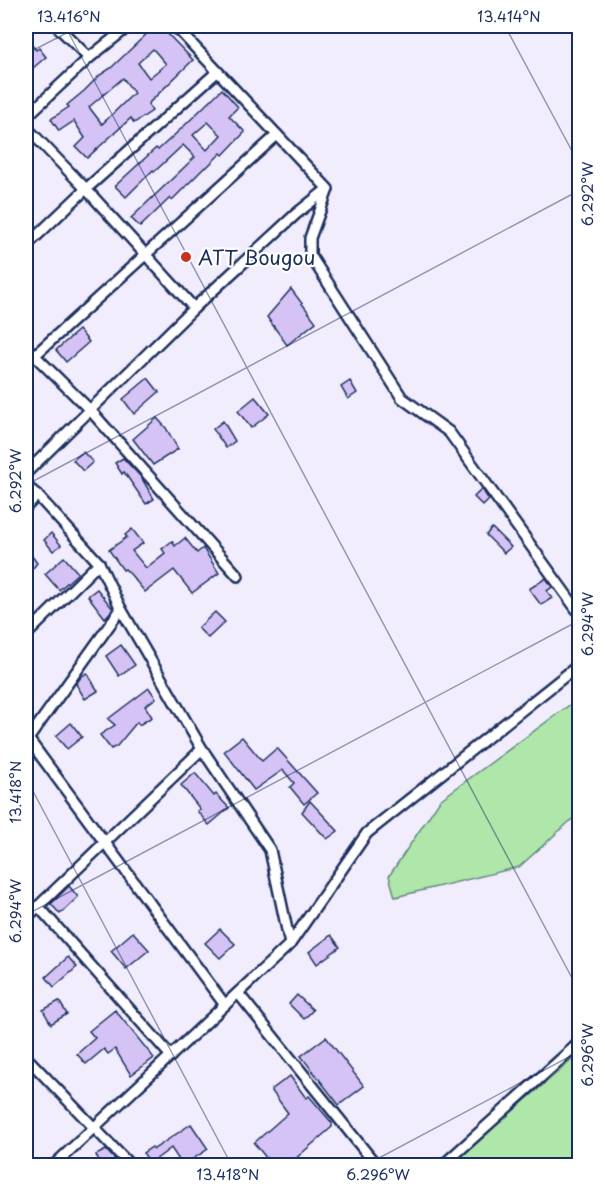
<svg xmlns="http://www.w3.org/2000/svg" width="605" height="1191" viewBox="0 0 605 1191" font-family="'Playpen Sans',sans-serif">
<rect width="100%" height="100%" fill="#f2edfc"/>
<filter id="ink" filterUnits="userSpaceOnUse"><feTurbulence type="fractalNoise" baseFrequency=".0167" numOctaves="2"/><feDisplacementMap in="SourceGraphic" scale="12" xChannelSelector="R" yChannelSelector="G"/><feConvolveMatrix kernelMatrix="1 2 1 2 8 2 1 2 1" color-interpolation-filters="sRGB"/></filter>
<g filter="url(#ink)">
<g fill="#afe6aa" stroke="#658a84" stroke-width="1.5">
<polygon points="579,698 579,813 519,867 395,897 389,876 440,800"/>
<polygon points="579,1054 579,1165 450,1165"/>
</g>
<g fill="#d5c3f5" stroke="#1b2f5e" stroke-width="1.5" fill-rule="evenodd">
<path d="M155,26H160L193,60L148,104L152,111L134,123L131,118L87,158L76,147L85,138L74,121L59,131L51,119L69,107L67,105L84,91L100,75L111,68ZM153,49L166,64L149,78L138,63ZM123,78L134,93L102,124L89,107Z"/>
<polygon points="26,38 36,50 39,48 46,57 26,74"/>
<path d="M222,89L238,107L229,116L245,132L223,155L221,153L206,168L205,167L172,200L170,198L140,227L131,218L195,157L183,145L154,172L153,170L126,197L115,186L156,148L158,150L182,128ZM208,122L221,135L207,150L193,135Z"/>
<polygon points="291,289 316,322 287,345 267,317"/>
<polygon points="79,330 89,342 66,362 56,350"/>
<polygon points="148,378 159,392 134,414 123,399"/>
<polygon points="350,381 357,393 348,399 341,387"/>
<polygon points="255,397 269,414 251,428 238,411"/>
<polygon points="157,418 166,428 178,449 153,465 133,439"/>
<polygon points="223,421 235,441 226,448 213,429"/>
<polygon points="83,452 93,462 83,471 73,460"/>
<polygon points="123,458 141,477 154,499 146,504 124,472 122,474 115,463"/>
<polygon points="482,489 489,500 483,506 474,497"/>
<polygon points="492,528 511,547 504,553 486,535"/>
<polygon points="132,529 143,543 132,551 146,568 165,553 162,549 172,541 175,546 185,538 197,553 203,548 219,573 192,593 174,570 145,592 131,575 125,569 123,570 109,550 127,537 125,535"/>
<polygon points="51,533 61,545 53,551 44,540"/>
<polygon points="26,548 37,563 26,577"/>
<polygon points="64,557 78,573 59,590 45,574"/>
<polygon points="546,578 552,587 547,591 552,598 541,605 529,589"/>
<polygon points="97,589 113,609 105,618 88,596"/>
<polygon points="215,612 225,622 208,638 198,628"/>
<polygon points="121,645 135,665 119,676 106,656"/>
<polygon points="87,673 98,691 85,699 76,684 81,677"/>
<polygon points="149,688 156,698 145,706 152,717 139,725 137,722 117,746 111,749 100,735 115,725 108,719"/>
<polygon points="71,723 82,737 67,749 56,736"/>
<polygon points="242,737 262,761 277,748 317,793 304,804 290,787 294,783 283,770 254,790 224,751"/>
<polygon points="195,773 214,796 216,794 229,808 209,825 197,811 200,809 181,785"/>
<polygon points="310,801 338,831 327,839 302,812"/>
<polygon points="69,886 78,897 60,914 51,904"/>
<polygon points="220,929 235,944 220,958 205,943"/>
<polygon points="133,932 149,950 126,969 111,951"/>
<polygon points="331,935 340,947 317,964 309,952"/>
<polygon points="68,957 77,967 54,987 46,977"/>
<polygon points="297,995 313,1010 304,1019 289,1004"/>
<polygon points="59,1001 67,1014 51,1024 43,1010"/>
<polygon points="115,1010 154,1058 131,1075 115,1049 108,1054 104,1049 86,1064 77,1054 95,1038 89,1031"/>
<polygon points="326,1037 364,1086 339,1105 301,1056"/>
<polygon points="290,1076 306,1098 309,1096 332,1123 332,1127 287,1166 273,1166 254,1143 288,1113 271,1090"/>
<polygon points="191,1124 208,1149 193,1159 197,1166 183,1166 171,1148 151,1163 143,1153 152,1147 154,1149"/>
<polygon points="106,1150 121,1166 113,1166 111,1162 102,1166 96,1155"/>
</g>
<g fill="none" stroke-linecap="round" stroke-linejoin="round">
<defs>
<g id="street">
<polyline points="57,26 89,58"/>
<polyline points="175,26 328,189 310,238 310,255 402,398 449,432 580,614"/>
<polyline points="26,117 89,58 129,26"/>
<polyline points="26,127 86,189 194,308"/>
<polyline points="26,246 86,189 217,72"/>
<polyline points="26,347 90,410 238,576"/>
<polyline points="34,356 277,135"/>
<polyline points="26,473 194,308 296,214 326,190"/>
<polyline points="26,486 37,495 99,563 121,609 202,749 270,850 290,944"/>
<polyline points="26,507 37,495"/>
<polyline points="26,635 99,563"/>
<polyline points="26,736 225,1005"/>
<polyline points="26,742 121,609"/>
<polyline points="38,906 171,1056"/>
<polyline points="26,918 202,749"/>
<polyline points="238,993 377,1166"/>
<polyline points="26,1057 131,1166"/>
<polyline points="53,1166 290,944 367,833 580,664"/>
<polyline points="442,1166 580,1042"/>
</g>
</defs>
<use href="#street" stroke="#1b2f5e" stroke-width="14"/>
<use href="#street" stroke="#fff" stroke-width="9"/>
</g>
</g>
<path fill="none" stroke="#1b2f5e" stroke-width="1.5" stroke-opacity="0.45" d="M65,26L580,993M505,26L580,166M26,54L80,26M26,485L580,190M26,778L232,1166M26,915L580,620M364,1166L580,1051"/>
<circle fill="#c8321e" stroke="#fff" stroke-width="2" cx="186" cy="257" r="6"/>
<g text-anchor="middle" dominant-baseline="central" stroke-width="4.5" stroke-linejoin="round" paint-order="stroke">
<g font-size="20" fill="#1b2f5e" stroke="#fff" text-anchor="start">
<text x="198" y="257">ATT Bougou</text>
</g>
</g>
<rect width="605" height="1191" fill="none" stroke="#fff" stroke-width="66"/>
<rect x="33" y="33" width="539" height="1125" fill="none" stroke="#1b2f5e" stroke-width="2"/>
<g font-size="15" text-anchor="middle" fill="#1b2f5e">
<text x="69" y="22">13.416°N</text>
<text x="509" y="22">13.414°N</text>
<text transform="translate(588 194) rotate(-90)" y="5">6.292°W</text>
<text transform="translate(16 481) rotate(-90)" y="5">6.292°W</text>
<text transform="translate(588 624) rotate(-90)" y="5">6.294°W</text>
<text transform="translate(16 792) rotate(-90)" y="5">13.418°N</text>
<text transform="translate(16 911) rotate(-90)" y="5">6.294°W</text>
<text transform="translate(588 1055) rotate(-90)" y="5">6.296°W</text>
<text x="228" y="1180">13.418°N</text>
<text x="378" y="1180">6.296°W</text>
</g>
</svg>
